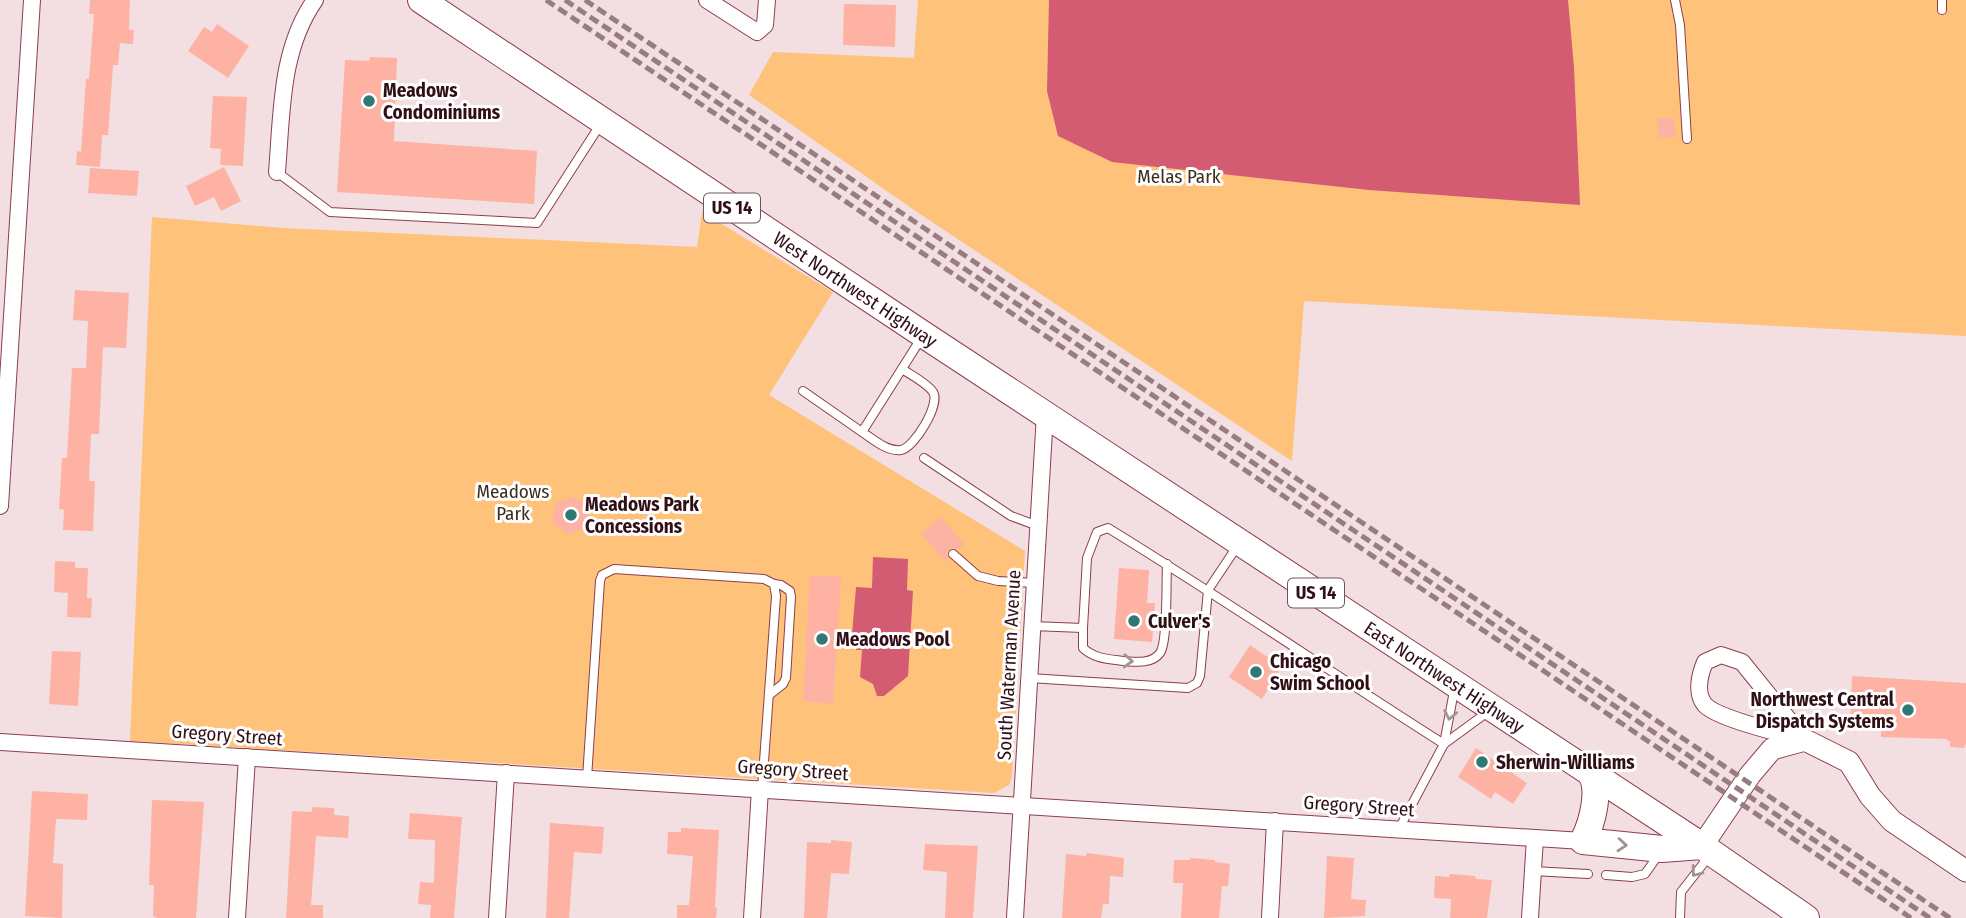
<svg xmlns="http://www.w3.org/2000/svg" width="1966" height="918" viewBox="0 0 1966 918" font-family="'Fira Sans Condensed',sans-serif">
<rect width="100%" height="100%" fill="#f3dfe1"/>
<g fill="#fec27b">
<polygon points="918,0 1966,0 1966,336 1304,301 1292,461 914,210 749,95 773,52 914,58"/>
<polygon points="702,212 833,292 769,395 1025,551 1012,777 1009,785 994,793 130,741 152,217 283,228 697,247"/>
</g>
<g fill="#d35c73">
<polygon points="1049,0 1568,0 1574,67 1580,205 1369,190 1112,162 1058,136 1047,91"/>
<polygon points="873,557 908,559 907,590 913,591 908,676 884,696 877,696 873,684 860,677 862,650 856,650 855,646 863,639 862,635 852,634 856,587 872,588"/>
</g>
<g fill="#fdb2a4">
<polygon points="90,0 130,0 129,30 134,30 133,44 120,43 118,65 113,65 108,135 102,135 100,167 76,165 77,151 81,152 86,79 89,79 94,14 89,14"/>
<polygon points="844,4 896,5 895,47 843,45"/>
<polygon points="217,24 249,46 228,78 188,51 204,27 212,32"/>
<polygon points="370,57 397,58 394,141 537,151 534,204 337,192 345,60 369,61"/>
<polygon points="213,96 247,97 243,166 220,165 221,149 210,148"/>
<polygon points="1657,118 1674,118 1676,137 1659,138"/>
<polygon points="224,167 241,201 221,211 214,197 195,206 186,186"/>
<polygon points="90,168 139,171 137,196 88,193"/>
<polygon points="75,290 129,293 126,348 103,347 99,434 91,434 89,481 95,481 93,531 63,530 64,510 59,509 62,458 67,458 72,368 86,368 88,321 73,320"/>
<polygon points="574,497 589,508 587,527 568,534 553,523 555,503"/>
<polygon points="941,517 964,544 958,549 949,549 947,553 948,558 945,561 921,534"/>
<polygon points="55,561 75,562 75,568 88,568 87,598 92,598 91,618 67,617 68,593 54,592"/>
<polygon points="1119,568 1149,570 1147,603 1155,603 1152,642 1114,639"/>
<polygon points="810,576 841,577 833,704 803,701"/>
<polygon points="1250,645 1282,667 1262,699 1229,677"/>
<polygon points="52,651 81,652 78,706 49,704"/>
<polygon points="1852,676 1966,683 1966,743 1964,748 1950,747 1950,741 1947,741 1947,739 1881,737 1881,731 1865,730 1865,724 1850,724"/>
<polygon points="1476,748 1527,783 1513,804 1495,792 1491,799 1458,777"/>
<polygon points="32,791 88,794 87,820 56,819 53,863 63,864 62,918 25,916"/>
<polygon points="152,800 204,802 196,918 157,918 153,916 154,885 149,885"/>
<polygon points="312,807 334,808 334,815 349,816 348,838 316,836 311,905 323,905 323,918 286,918 292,811 312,812"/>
<polygon points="410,813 462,817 454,918 430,918 431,905 418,904 420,882 434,883 435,840 408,839"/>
<polygon points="550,823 604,827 602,854 574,852 569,918 546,918"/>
<polygon points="681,828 719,830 715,907 717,908 716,918 677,918 677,905 689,905 693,856 667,854 668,832 681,832"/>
<polygon points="831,840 852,842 849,874 831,873 827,918 804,918 807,842 831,843"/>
<polygon points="925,844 978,846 973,918 945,918 947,872 923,870"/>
<polygon points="1087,853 1124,858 1123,877 1110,876 1109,904 1103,904 1101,918 1062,918 1066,854 1086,856"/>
<polygon points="1327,856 1354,858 1351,899 1366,900 1365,916 1324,918"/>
<polygon points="1190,858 1215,860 1215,862 1230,864 1228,886 1222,886 1219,918 1181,918 1183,883 1173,883 1174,860 1190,860"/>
<polygon points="1450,874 1475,876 1476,879 1492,880 1487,918 1450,918 1451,899 1434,898 1435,876 1449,877"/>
</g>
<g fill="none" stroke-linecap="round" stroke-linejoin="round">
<defs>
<g id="service">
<polyline points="1675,0 1680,25 1687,139"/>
<polyline points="1942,10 1942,0"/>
<polyline points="277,172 330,212 537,223 600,125"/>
<polyline points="803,391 862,432 922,337"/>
<path d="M862,432C873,439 887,452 901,450C914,448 941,404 933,392C927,383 911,375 902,369"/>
<polyline points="924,458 1011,516 1038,526"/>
<polyline points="953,554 978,576 998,581 1035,583"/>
<path d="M1032,626L1083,628L1087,558L1097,532L1108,528C1222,598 1332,673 1444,744"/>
<path d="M1083,628V648C1095,659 1108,659 1124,661C1136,662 1152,664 1160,653C1168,642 1166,580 1167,564"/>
<polyline points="1029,678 1188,688 1197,683 1200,676 1208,590 1238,545"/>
<polyline points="769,695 783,684 786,678 791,597 790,591 781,585 774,584"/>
<polyline points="1444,744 1489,711"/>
<polyline points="587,778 600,581 602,575 614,569 764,579 774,584 776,596 762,789"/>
<polyline points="1399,829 1444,744 1454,691"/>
<polyline points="1533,871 1588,874"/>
<polyline points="1606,875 1632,877 1645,874 1659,854"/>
<polyline points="1680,918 1681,892 1710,855"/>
</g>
<g id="minor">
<polyline points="707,0 757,32 765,25 767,0"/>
<path d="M277,172C282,113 280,50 315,0"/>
<polyline points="0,506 32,0"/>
<path d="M1721,655L1742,662L1805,740C1784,734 1718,719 1705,705C1695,693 1700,674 1705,662Z"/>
<polyline points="0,742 1583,841"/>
<polyline points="237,918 247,757"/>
<polyline points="497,918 506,773"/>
<polyline points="752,918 760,789"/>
<polyline points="1015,918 1045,414"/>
<polyline points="1270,918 1275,821"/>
<polyline points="1530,918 1535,838"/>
</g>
<polyline id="tertiary" points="1702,846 1750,775 1772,749 1805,740 1849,762 1870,796 1892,821 1966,871"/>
<g id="primary">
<path id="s1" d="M421,0L924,335L1702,846L1806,918"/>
<path d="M1588,770C1603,786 1592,824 1583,841L1662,849L1702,846"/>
</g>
</defs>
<use href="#service" stroke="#8c3e4d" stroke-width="10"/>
<use href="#minor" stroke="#8c3e4d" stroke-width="18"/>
<use href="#tertiary" stroke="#8c3e4d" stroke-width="23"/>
<use href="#primary" stroke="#8c3e4d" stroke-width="28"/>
<use href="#service" stroke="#fff" stroke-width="8"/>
<use href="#minor" stroke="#fff" stroke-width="16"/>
<use href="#tertiary" stroke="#fff" stroke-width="21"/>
<use href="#primary" stroke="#fff" stroke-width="26"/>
<g stroke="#977d81" stroke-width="5" stroke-dasharray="10 5" stroke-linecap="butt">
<polyline points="546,0 1911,918"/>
<polyline points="565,0 1930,918"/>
<polyline points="585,0 1950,918"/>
</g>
</g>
<defs><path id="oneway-chevron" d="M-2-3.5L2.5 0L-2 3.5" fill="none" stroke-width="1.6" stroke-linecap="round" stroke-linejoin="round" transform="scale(1.75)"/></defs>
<g stroke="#a29396">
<use href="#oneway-chevron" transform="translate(1128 661) rotate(3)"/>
<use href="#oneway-chevron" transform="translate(1450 715) rotate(101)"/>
<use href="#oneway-chevron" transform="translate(1622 845) rotate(5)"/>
<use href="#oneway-chevron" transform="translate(1696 872) rotate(127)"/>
</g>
<g fill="#2f7874" stroke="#fff" stroke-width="2.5">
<circle cx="369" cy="101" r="7"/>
<circle cx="571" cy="515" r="7"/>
<circle cx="1134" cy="621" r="7"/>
<circle cx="822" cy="639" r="7"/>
<circle cx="1256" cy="672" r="7"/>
<circle cx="1908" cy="710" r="7"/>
<circle cx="1482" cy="762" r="7"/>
</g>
<g text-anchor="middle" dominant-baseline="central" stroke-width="6" stroke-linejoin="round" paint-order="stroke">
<g fill="#fff" stroke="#6e575c" stroke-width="2">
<rect x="704" y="193.5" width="56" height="29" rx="5"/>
<rect x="1288" y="578.5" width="56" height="29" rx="5"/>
</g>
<g font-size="18" font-weight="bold" fill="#300f16">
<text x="732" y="208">US 14</text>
<text x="1316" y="593">US 14</text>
</g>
<g font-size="19" font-weight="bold" fill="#300f16" stroke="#fff" text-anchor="start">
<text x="383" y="90">Meadows<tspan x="383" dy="22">Condominiums</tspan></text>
<text x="585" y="504">Meadows Park<tspan x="585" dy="22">Concessions</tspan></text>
<text x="1148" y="621">Culver's</text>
<text x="836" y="639">Meadows Pool</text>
<text x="1270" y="661">Chicago<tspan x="1270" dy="22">Swim School</tspan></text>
<text x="1894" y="699" text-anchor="end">Northwest Central<tspan x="1894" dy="22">Dispatch Systems</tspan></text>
<text x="1496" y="762">Sherwin-Williams</text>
</g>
<g font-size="19" fill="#3c2d1c" stroke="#fff">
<text x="1179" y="176">Melas Park</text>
<text x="513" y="491">Meadows<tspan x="513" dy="22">Park</tspan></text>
</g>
<g font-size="19" fill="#300f16" stroke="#fff">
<text stroke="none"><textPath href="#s1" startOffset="522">West Northwest Highway</textPath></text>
<text transform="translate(1009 665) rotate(-87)">South Waterman Avenue</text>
<text stroke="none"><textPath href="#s1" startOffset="1227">East Northwest Highway</textPath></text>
<text transform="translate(227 735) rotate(4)">Gregory Street</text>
<text transform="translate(793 770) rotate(4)">Gregory Street</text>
<text transform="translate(1359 806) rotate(4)">Gregory Street</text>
</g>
</g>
</svg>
